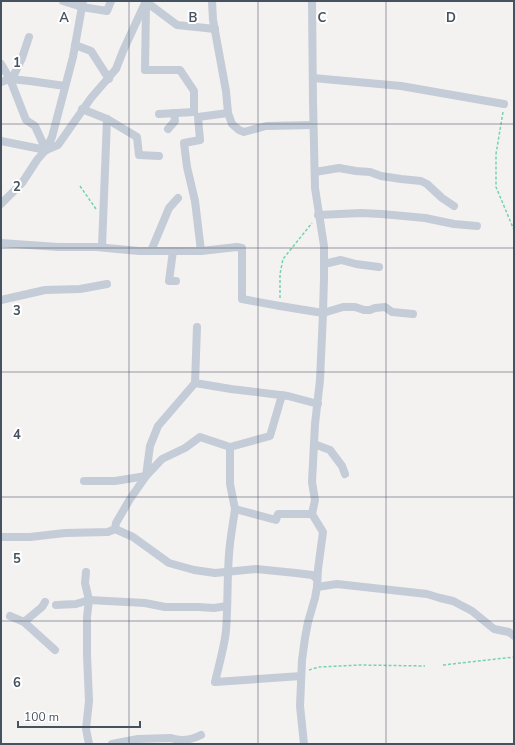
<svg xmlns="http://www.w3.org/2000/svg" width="515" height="745" viewBox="0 0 515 745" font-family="'Nunito Sans',sans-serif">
<rect width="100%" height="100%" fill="#f4f1f1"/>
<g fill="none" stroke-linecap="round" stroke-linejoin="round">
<g stroke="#73d4ad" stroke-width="1.5" stroke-dasharray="3 2" stroke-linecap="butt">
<polyline points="503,112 496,154 496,187 514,230"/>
<polyline points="80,186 96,209"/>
<polyline points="280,298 280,274 283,259 312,223"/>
<polyline points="443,665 514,657"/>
<polyline points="309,670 319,667 360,665 425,666"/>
</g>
<g stroke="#c4ccd7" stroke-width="8">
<polyline points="63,1 82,7 107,11 111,1"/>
<polyline points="145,1 177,25 215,29"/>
<polyline points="212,1 213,20 226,91 228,113 232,124 239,130 244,132 266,126 313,125"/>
<polyline points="146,5 145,70 180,70 194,91 194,112 159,114"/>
<polyline points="75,45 91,51 109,79"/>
<polyline points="1,64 10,79 26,120 35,126 46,150"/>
<polyline points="313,78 401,86 504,104"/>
<polyline points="12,79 22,58 29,37"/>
<polyline points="1,82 10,79 30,81 65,86"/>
<polyline points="82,109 107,119 137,137 139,155 159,156"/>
<polyline points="168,129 175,121 174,113"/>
<polyline points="1,141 46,150"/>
<polyline points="46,150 52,137 73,57 83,1"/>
<polyline points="315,172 339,168 356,171 370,172 381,176 401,179 421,181 427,184 442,198 454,206"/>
<polyline points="1,204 22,183 37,160 43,153 46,150 58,145 91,98 116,69 123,51 146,1"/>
<polyline points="318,215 361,213 382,214 425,218 454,224 477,226"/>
<polyline points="1,243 58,247 96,247 139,251 201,251 237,247 242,248 242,299 280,306 323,313 343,307 355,307 364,310 370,310 375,308 385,307 392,312 413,314"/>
<polyline points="102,247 107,119"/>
<polyline points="151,251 169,208 178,198"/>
<polyline points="173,251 169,281 176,281"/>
<polyline points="201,251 195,201 187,167 184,143 200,140 198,117 228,113"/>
<polyline points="324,264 341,260 356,264 379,267"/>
<polyline points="1,300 45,290 80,289 107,284"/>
<polyline points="197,327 195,383 231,389 288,396 318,404"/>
<polyline points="282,395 270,436 230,447 230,484 235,509 276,520 278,514 312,514"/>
<polyline points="314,444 330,450 342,466 345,474"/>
<polyline points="84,481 115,481 146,476 150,446 158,426 195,383"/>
<path d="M235,509C233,524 230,539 229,554C227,580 228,605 226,631C224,648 219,665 215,682L301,676"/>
<polyline points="115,529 116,523 130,499 146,476 162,459 185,448 200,437 230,447"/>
<polyline points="1,537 30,537 65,533 108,532 115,529 133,537 169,563 194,570 215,573 256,569 296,573 312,575 317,579"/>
<polyline points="86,572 85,583 89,600 87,617 87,655 89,701 86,729 89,744"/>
<polyline points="317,587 337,584 427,594 440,598 453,601 472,611 494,629 509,632 514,636"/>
<polyline points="56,605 76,604 89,600 145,603 165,607 198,607 214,608 227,606"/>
<polyline points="10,616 24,622 55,650"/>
<polyline points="24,622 42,607 45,602"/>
<path d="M112,744L138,739L171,738C182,742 191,740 201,735"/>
<polyline points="304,744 300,706 302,660 305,638 308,622 315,598 317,587 318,569 323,532 312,514 315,500 312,482 315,424 320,380 323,313 324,278 324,246 315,188 313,102 312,1"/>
</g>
</g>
<path fill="none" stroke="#475260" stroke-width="1" stroke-opacity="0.55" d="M129,1V744M258,1V744M386,1V744M1,124H514M1,248H514M1,372H514M1,497H514M1,621H514"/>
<g font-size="13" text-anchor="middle" font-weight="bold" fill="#475260" stroke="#fff" stroke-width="4" stroke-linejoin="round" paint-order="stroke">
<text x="64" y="22">A</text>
<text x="193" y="22">B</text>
<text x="322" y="22">C</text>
<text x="451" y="22">D</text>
<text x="17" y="67">1</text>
<text x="17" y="191">2</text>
<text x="17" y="315">3</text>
<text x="17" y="439">4</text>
<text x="17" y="563">5</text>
<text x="17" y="687">6</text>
</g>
<rect width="515" height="745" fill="none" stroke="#475260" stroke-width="4"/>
<path d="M18 721v6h122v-6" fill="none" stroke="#475260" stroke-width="2"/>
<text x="24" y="721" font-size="12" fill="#475260" stroke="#ffffff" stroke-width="3" paint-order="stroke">100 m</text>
</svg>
